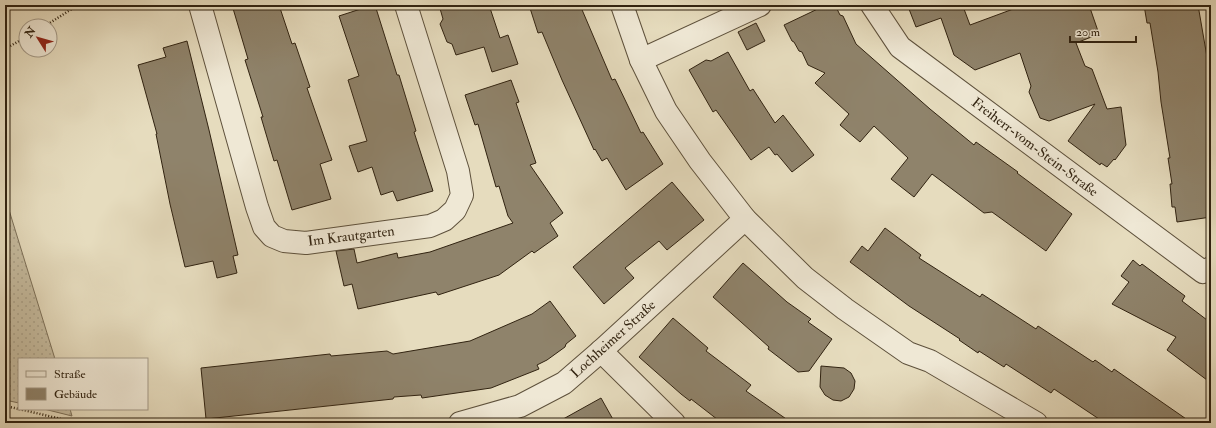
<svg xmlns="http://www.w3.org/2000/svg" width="1216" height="428" viewBox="0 0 1216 428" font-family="'IM FELL Double Pica',serif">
<defs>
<pattern id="garden-dots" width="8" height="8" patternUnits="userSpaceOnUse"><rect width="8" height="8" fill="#c7bda1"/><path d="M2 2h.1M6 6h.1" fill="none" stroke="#aba28a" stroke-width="1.8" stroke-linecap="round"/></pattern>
</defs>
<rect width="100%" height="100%" fill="#e6dcbe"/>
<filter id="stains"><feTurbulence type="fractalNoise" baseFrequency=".005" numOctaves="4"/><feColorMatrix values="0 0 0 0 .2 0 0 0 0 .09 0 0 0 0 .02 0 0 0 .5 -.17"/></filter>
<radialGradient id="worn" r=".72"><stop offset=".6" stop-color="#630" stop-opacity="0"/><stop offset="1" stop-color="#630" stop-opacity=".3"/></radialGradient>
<g fill="url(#garden-dots)" stroke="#7c7059">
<polygon points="5,197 55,359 19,359 19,403 5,400"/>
<polygon points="44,409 70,409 72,416"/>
</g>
<g fill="#8f836b" stroke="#312311">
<polygon points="232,5 279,5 292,44 295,43 310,87 307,88 332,160 320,164 331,199 292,210 277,160 274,161 261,117 263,117 245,60 248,59"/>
<polygon points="373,5 375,5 397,75 399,75 416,131 414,132 433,191 397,201 393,191 381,195 372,167 358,172 349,146 367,141 348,80 359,76 339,16"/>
<polygon points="439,5 489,5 500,38 508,35 518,64 492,72 484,47 456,55 452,44 447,42 440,24 443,19"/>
<polygon points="529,5 580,5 612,80 615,79 641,133 643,132 663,164 626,190 607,158 602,161 595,149 594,150 562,80 542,32 538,33"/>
<polygon points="826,5 835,5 840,15 843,16 856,44 930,109 974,145 976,142 1018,172 1017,173 1072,214 1046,251 992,212 984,213 932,174 914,197 891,179 908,158 874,126 860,142 840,125 849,114 815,83 825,73 808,65 802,52 799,51 794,42 792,41 784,25"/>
<polygon points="920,5 971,5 971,7 964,9 970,25 1024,5 1089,5 1099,34 1076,43 1085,66 1092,69 1107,109 1121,107 1126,145 1115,160 1114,159 1107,167 1101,163 1100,165 1068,141 1095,104 1049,121 1040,118 1029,92 1031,86 1020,53 975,70 954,55 941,18 916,27 909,9"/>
<polygon points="1144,5 1198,5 1207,57 1211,91 1211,217 1177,222 1175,207 1172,207 1170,184 1172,184 1168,158 1170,158 1161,102 1158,72 1150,23 1147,23"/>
<polygon points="756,23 765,41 747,50 738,32"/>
<polygon points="187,41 209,130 238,255 233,256 237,273 217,278 213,261 185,267 170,204 156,134 157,134 138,65 166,57 163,48"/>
<polygon points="728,52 750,91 753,89 775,123 783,115 814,155 792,172 777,154 775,155 769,147 751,160 716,110 713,112 689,70 706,60 711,61"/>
<polygon points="511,80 519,102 516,103 536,163 530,165 563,213 550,223 558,236 534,253 532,251 499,275 438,295 436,292 358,309 352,284 344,286 336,251 354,249 357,263 397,253 398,258 430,252 513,223 508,216 499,186 496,187 478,124 475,125 465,95"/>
<polygon points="672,182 704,220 667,250 659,241 625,268 634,278 604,304 573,267"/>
<polygon points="885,228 921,255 919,258 980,297 982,294 1036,329 1038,326 1093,362 1095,360 1112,372 1114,369 1192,423 1105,423 1054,389 1051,393 1006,364 1004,367 979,351 978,353 959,340 960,339 909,306 850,262 862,246 868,251"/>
<polygon points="1133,260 1140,266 1142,264 1185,296 1182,301 1211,323 1211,383 1167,350 1176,337 1112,304 1129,282 1121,276"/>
<polygon points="743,263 787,302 811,319 808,322 832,339 809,371 798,372 768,349 769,347 713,297"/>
<polygon points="550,301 576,336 566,344 565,347 547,360 537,365 539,369 491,388 422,398 421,395 394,397 393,399 206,419 201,368 330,354 331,356 387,351 393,354 470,341 532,314"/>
<polygon points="673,318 708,348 706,351 751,385 746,391 792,423 722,423 691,399 690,401 681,394 639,357"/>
<polygon points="821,366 844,368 851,373 855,381 854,389 849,397 841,401 833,400 825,395 820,387"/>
<polygon points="601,398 615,423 556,423"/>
</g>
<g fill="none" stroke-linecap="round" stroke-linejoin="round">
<defs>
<g id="minor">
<polyline points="200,5 257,207 264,227 272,236 284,241 306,243 430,226 444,220 455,210 462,195 458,171 406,5"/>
<polyline points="622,5 641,60 666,111 700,161 745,219 805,278 845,309 908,353 930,361 1036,423"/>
<polyline points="872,5 900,47 1203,272 1211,268"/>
<polyline points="641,60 760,5"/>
<polyline points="601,351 674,423"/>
<polyline points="460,423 520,406 564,383 601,351 745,219"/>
</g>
</defs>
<use href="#minor" stroke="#5e513c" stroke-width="24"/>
<g stroke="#312311" stroke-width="2.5" stroke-dasharray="1 2" stroke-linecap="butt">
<polyline points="45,26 78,5"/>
<polyline points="5,49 26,37"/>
<polyline points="5,406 19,409"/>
<polyline points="19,409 78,423"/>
</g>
<use href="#minor" stroke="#efe8d5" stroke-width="22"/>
</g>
<g text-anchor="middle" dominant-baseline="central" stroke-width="3" stroke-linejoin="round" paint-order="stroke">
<g font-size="14" fill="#312311" stroke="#efe8d5">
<text transform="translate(1035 147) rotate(37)">Freiherr-vom-Stein-Straße</text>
<text transform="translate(351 236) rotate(-7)">Im Krautgarten</text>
<text transform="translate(613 339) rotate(-42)">Lochheimer Straße</text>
</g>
</g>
<rect width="1216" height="428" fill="none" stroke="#e6dcbe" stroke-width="20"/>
<rect x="6" y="6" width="1204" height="416" fill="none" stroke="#312311" stroke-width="2"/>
<rect x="10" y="10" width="1196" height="408" fill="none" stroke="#312311"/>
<rect x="18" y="358" width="130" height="52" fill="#efe8d5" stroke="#a39987"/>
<rect x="26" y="371" width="20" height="6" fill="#efe8d5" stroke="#a39987"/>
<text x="54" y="378" font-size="12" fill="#312311">Straße</text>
<rect x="26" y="388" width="20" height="12" fill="#8f836b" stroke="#a39987"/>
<text x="54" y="398" font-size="12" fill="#312311">Gebäude</text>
<g transform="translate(38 38) rotate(307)"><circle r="19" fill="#efe8d5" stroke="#a39987"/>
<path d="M0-3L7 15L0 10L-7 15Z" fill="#8f2418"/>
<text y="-6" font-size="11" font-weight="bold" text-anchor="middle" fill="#312311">N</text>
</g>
<path d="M1070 36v6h66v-6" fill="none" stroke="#312311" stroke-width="2"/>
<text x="1076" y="36" font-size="12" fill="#312311" stroke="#efe8d5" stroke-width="3" paint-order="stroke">20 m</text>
<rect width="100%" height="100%" filter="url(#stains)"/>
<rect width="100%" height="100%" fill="url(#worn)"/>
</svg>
